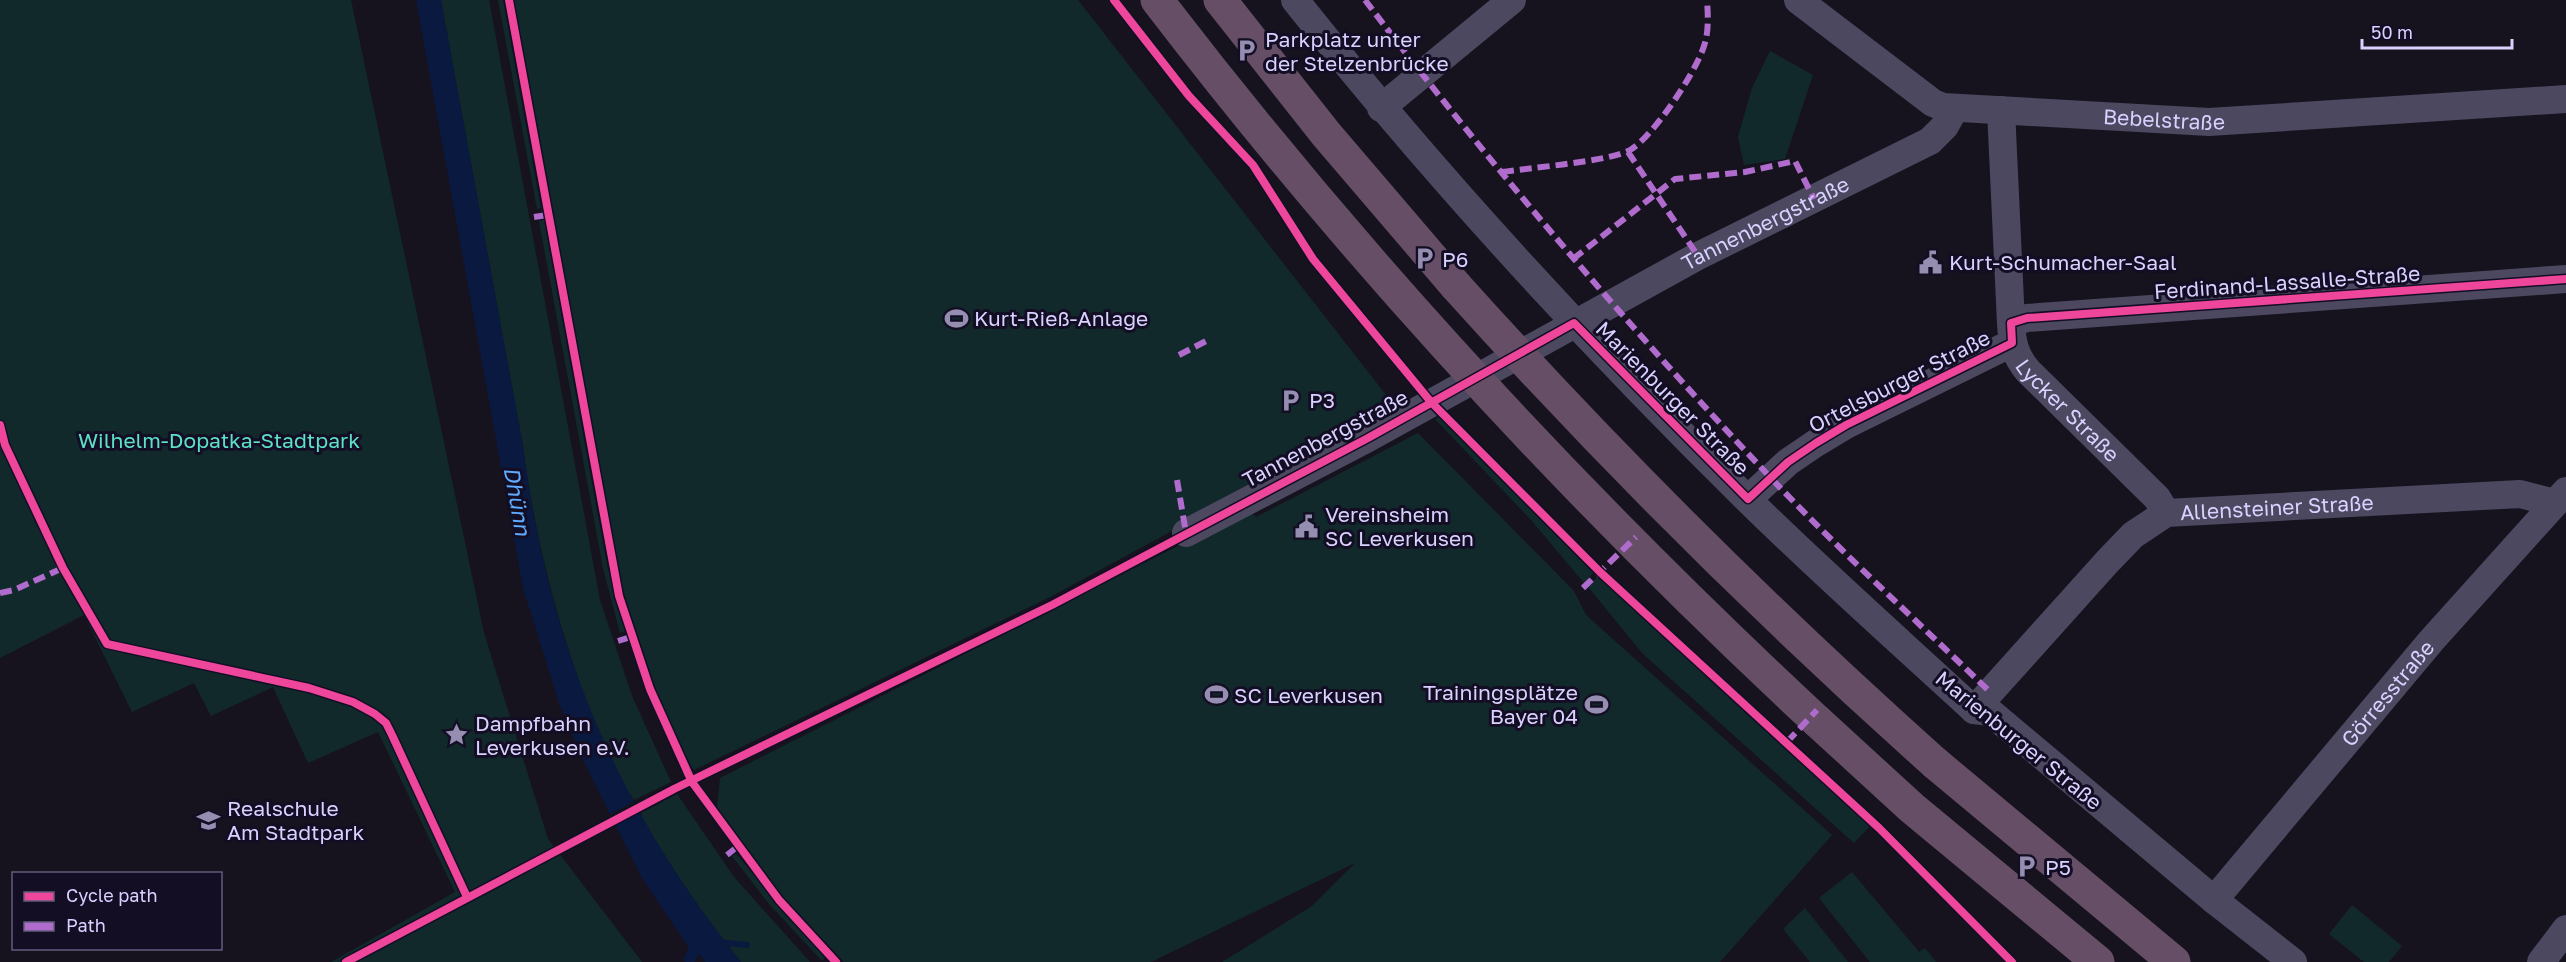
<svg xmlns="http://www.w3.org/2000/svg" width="2566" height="962" viewBox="0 0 2566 962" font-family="'Golos Text',sans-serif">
<rect width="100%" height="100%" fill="#16131f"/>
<g fill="#12292c">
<polygon points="0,0 351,0 484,633 548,839 642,962 331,962 455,892 378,732 308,763 273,687 211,716 194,683 132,712 84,615 0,658"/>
<path d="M441,0H489L600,600L632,696L671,782L634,800C611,768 596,728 583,692C554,611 534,531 523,446Z"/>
<polygon points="498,0 503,0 541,208 537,209"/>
<path d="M513,0H1078L1397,409L1052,596L694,770C655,711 635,637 618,570Z"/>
<polygon points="1770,51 1813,75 1785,159 1744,165 1738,137 1752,88"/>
<polygon points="544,220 607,565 625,631 620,633 603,568 539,221"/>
<polygon points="1441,416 1596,570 1584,583 1531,520 1435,419"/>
<polygon points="1418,433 1574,591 1586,615 1832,835 1720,962 1222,962 1312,906 1355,863 1151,962 844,962 785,899 717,809 720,778 1249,510 1256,517"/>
<polygon points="1600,574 1872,824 1854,843 1643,654 1588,587"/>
<path d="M677,794L734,877L810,962H741C705,917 672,870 643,819L641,813Z"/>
<polygon points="736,854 825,957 822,961 769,904 732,856"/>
<polygon points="1852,872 1919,952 1925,948 1936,962 1870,962 1819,898"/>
<polygon points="2352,905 2402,946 2389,962 2364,962 2329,934"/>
<polygon points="1805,908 1848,962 1810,962 1783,929"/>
</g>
<path fill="#0a193f" d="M416,0H441L523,446C548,643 617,808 741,962H705L699,954L695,962H685L683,959L689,948L642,878L585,764L559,703L523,588Z"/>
<polygon fill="#16131f" points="637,800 643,809 612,825 607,816"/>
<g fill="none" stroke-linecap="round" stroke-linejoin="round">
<polyline stroke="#0a193f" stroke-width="6" points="718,942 747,945"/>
<g stroke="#4b4860" stroke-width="28">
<path d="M1295,0C1435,176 1587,341 1746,498C1820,571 1898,640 1974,710L1990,712L2214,900L2293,962"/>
<path id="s1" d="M1798,0L1933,103L1943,107L2209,122L2566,99"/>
<polyline points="1381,108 1512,0"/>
<path id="s2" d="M2001,110L2011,323C2012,342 2015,356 2028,371L2157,498L2166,513"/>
<polyline points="2011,323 2027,318 2566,279"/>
<polyline points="1748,499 1788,462 1816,443 1846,425 2012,343"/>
<path id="s3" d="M1186,533L1368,438L1698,256L1930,141L1945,126L1955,108"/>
<path id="s4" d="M1974,710L2107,562L2133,535L2166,513L2520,494L2555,503"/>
<path id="s5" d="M2214,900L2431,641L2566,491"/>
<polyline points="2541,962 2566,929"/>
</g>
<g stroke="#664e66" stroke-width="33">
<polyline points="1220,0 1326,134 1456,286"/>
<polyline points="1817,721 1912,808 2098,962"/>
<polyline points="1935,763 2174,962"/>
</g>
<g stroke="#664e66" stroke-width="33">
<path d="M1157,0C1356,260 1577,498 1817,721"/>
<path d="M1456,286C1607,454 1766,612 1935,763"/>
</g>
<g stroke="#b06ccc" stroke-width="6" stroke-dasharray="12 6" stroke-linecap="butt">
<path d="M1365,0C1491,166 1626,324 1769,476C1840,551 1917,621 1991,693"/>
<polyline points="1628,152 1698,256"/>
<path d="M1502,172C1528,168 1612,161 1630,150C1653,137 1696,72 1704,46C1709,32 1708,15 1707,0"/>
<polyline points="534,217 548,215"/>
<polyline points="1573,259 1675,179 1745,172 1795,161 1814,199"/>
<polyline points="1179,355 1210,339"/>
<polyline points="1177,480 1186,533 1181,536"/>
<polyline points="1583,588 1636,537"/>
<polyline points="0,593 14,590 63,568"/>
<polyline points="618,641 631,637"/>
<polyline points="1787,742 1817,710"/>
<polyline points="727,855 737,847"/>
</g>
<defs>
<g id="cycleway">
<polyline points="509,0 619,596 650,689 692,782 779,900 836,962"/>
<polyline points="1114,0 1189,96 1253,165 1313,259 1431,402 1600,572 1879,828 2012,962"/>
<polyline points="0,425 5,445 63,568 107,644 309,688 353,702 375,714 386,723 392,735 467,897"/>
<polyline points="346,962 674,789 1052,605 1368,438 1574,323 1748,499 1788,462 1816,443 1846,425 2012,343 2011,323 2027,318 2566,279"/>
</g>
</defs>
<use href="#cycleway" stroke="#130e24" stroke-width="11"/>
<use href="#cycleway" stroke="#ed469a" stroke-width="8"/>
</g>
<defs>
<symbol id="parking-bare" viewBox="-9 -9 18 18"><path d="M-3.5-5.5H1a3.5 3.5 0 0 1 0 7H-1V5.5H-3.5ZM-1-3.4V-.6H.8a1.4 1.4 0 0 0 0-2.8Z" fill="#958eb1" stroke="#130e24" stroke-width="2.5" paint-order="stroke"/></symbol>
<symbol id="civic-bare" viewBox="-9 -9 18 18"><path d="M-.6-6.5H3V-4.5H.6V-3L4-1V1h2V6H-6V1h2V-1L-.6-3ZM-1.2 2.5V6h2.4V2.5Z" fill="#958eb1" stroke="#130e24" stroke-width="2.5" paint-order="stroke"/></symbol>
<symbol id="stadium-bare" viewBox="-9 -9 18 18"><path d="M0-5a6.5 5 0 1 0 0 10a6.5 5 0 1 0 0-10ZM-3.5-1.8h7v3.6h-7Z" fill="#958eb1" stroke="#130e24" stroke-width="2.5" paint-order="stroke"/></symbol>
<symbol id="sight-bare" viewBox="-9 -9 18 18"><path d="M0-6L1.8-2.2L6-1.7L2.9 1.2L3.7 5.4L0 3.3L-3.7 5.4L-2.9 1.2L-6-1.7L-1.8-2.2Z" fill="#958eb1" stroke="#130e24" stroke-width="2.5" paint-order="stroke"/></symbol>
<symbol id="school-bare" viewBox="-9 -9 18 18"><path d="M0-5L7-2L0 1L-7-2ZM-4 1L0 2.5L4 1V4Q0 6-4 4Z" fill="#958eb1" stroke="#130e24" stroke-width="2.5" paint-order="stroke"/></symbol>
</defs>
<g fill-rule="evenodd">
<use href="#parking-bare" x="1230" y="34" width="33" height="33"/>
<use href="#parking-bare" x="1408" y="242" width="33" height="33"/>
<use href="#civic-bare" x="1914" y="246" width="33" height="33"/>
<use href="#stadium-bare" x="940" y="302" width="33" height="33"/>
<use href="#parking-bare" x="1274" y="384" width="33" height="33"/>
<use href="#civic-bare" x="1290" y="510" width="33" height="33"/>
<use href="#stadium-bare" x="1200" y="678" width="33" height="33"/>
<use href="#stadium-bare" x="1580" y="688" width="33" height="33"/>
<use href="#sight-bare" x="440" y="718" width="33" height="33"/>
<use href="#school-bare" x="192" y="804" width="33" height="33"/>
<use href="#parking-bare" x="2010" y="850" width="33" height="33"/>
</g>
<g text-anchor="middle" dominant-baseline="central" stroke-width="6" stroke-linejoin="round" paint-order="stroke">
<g font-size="21" fill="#d9d1ff" stroke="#130e24" text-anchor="start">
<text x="1265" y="39">Parkplatz unter<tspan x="1265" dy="24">der Stelzenbrücke</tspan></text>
<text x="1442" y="259">P6</text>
<text x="1949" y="262">Kurt-Schumacher-Saal</text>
<text x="974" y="318">Kurt-Rieß-Anlage</text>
<text x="1309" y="400">P3</text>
<text x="1325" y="514">Vereinsheim<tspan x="1325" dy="24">SC Leverkusen</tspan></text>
<text x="1578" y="692" text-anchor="end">Trainingsplätze<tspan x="1578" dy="24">Bayer 04</tspan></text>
<text x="1234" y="695">SC Leverkusen</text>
<text x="475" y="723">Dampfbahn<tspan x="475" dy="24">Leverkusen e.V.</tspan></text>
<text x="227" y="808">Realschule<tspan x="227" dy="24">Am Stadtpark</tspan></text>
<text x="2045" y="867">P5</text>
</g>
<g font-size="21" fill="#d9d1ff" stroke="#130e24">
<text stroke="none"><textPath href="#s1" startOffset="402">Bebelstraße</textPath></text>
<text stroke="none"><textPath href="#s3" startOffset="657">Tannenbergstraße</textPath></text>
<text transform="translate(2287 282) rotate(-4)">Ferdinand-Lassalle-Straße</text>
<text transform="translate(1899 381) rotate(-27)">Ortelsburger Straße</text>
<text transform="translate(1673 398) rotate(45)">Marienburger Straße</text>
<text stroke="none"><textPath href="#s2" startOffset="321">Lycker Straße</textPath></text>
<text transform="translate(1325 438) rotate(-28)">Tannenbergstraße</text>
<text stroke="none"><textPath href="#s4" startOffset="387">Allensteiner Straße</textPath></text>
<text stroke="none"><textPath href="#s5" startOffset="270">Görresstraße</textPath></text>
<text transform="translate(2019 740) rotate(39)">Marienburger Straße</text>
</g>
<g font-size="21" fill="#5ce0c7" stroke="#130e24">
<text x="219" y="440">Wilhelm-Dopatka-Stadtpark</text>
</g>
<g font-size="22" font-style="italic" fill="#5fabff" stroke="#130e24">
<text transform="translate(518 501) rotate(80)">Dhünn</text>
</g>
</g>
<rect x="12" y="872" width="210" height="78" fill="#130e24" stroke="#625c7c" stroke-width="1.5"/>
<rect x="24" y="892" width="30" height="9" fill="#ed469a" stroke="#625c7c" stroke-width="1.5"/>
<text x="66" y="902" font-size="18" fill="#d9d1ff">Cycle path</text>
<rect x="24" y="922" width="30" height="9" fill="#b06ccc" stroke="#625c7c" stroke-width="1.5"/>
<text x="66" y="932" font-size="18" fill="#d9d1ff">Path</text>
<path d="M2362 39v9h150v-9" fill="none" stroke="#d9d1ff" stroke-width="3"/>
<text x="2371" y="39" font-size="18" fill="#d9d1ff" stroke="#130e24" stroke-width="4.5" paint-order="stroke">50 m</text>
</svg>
